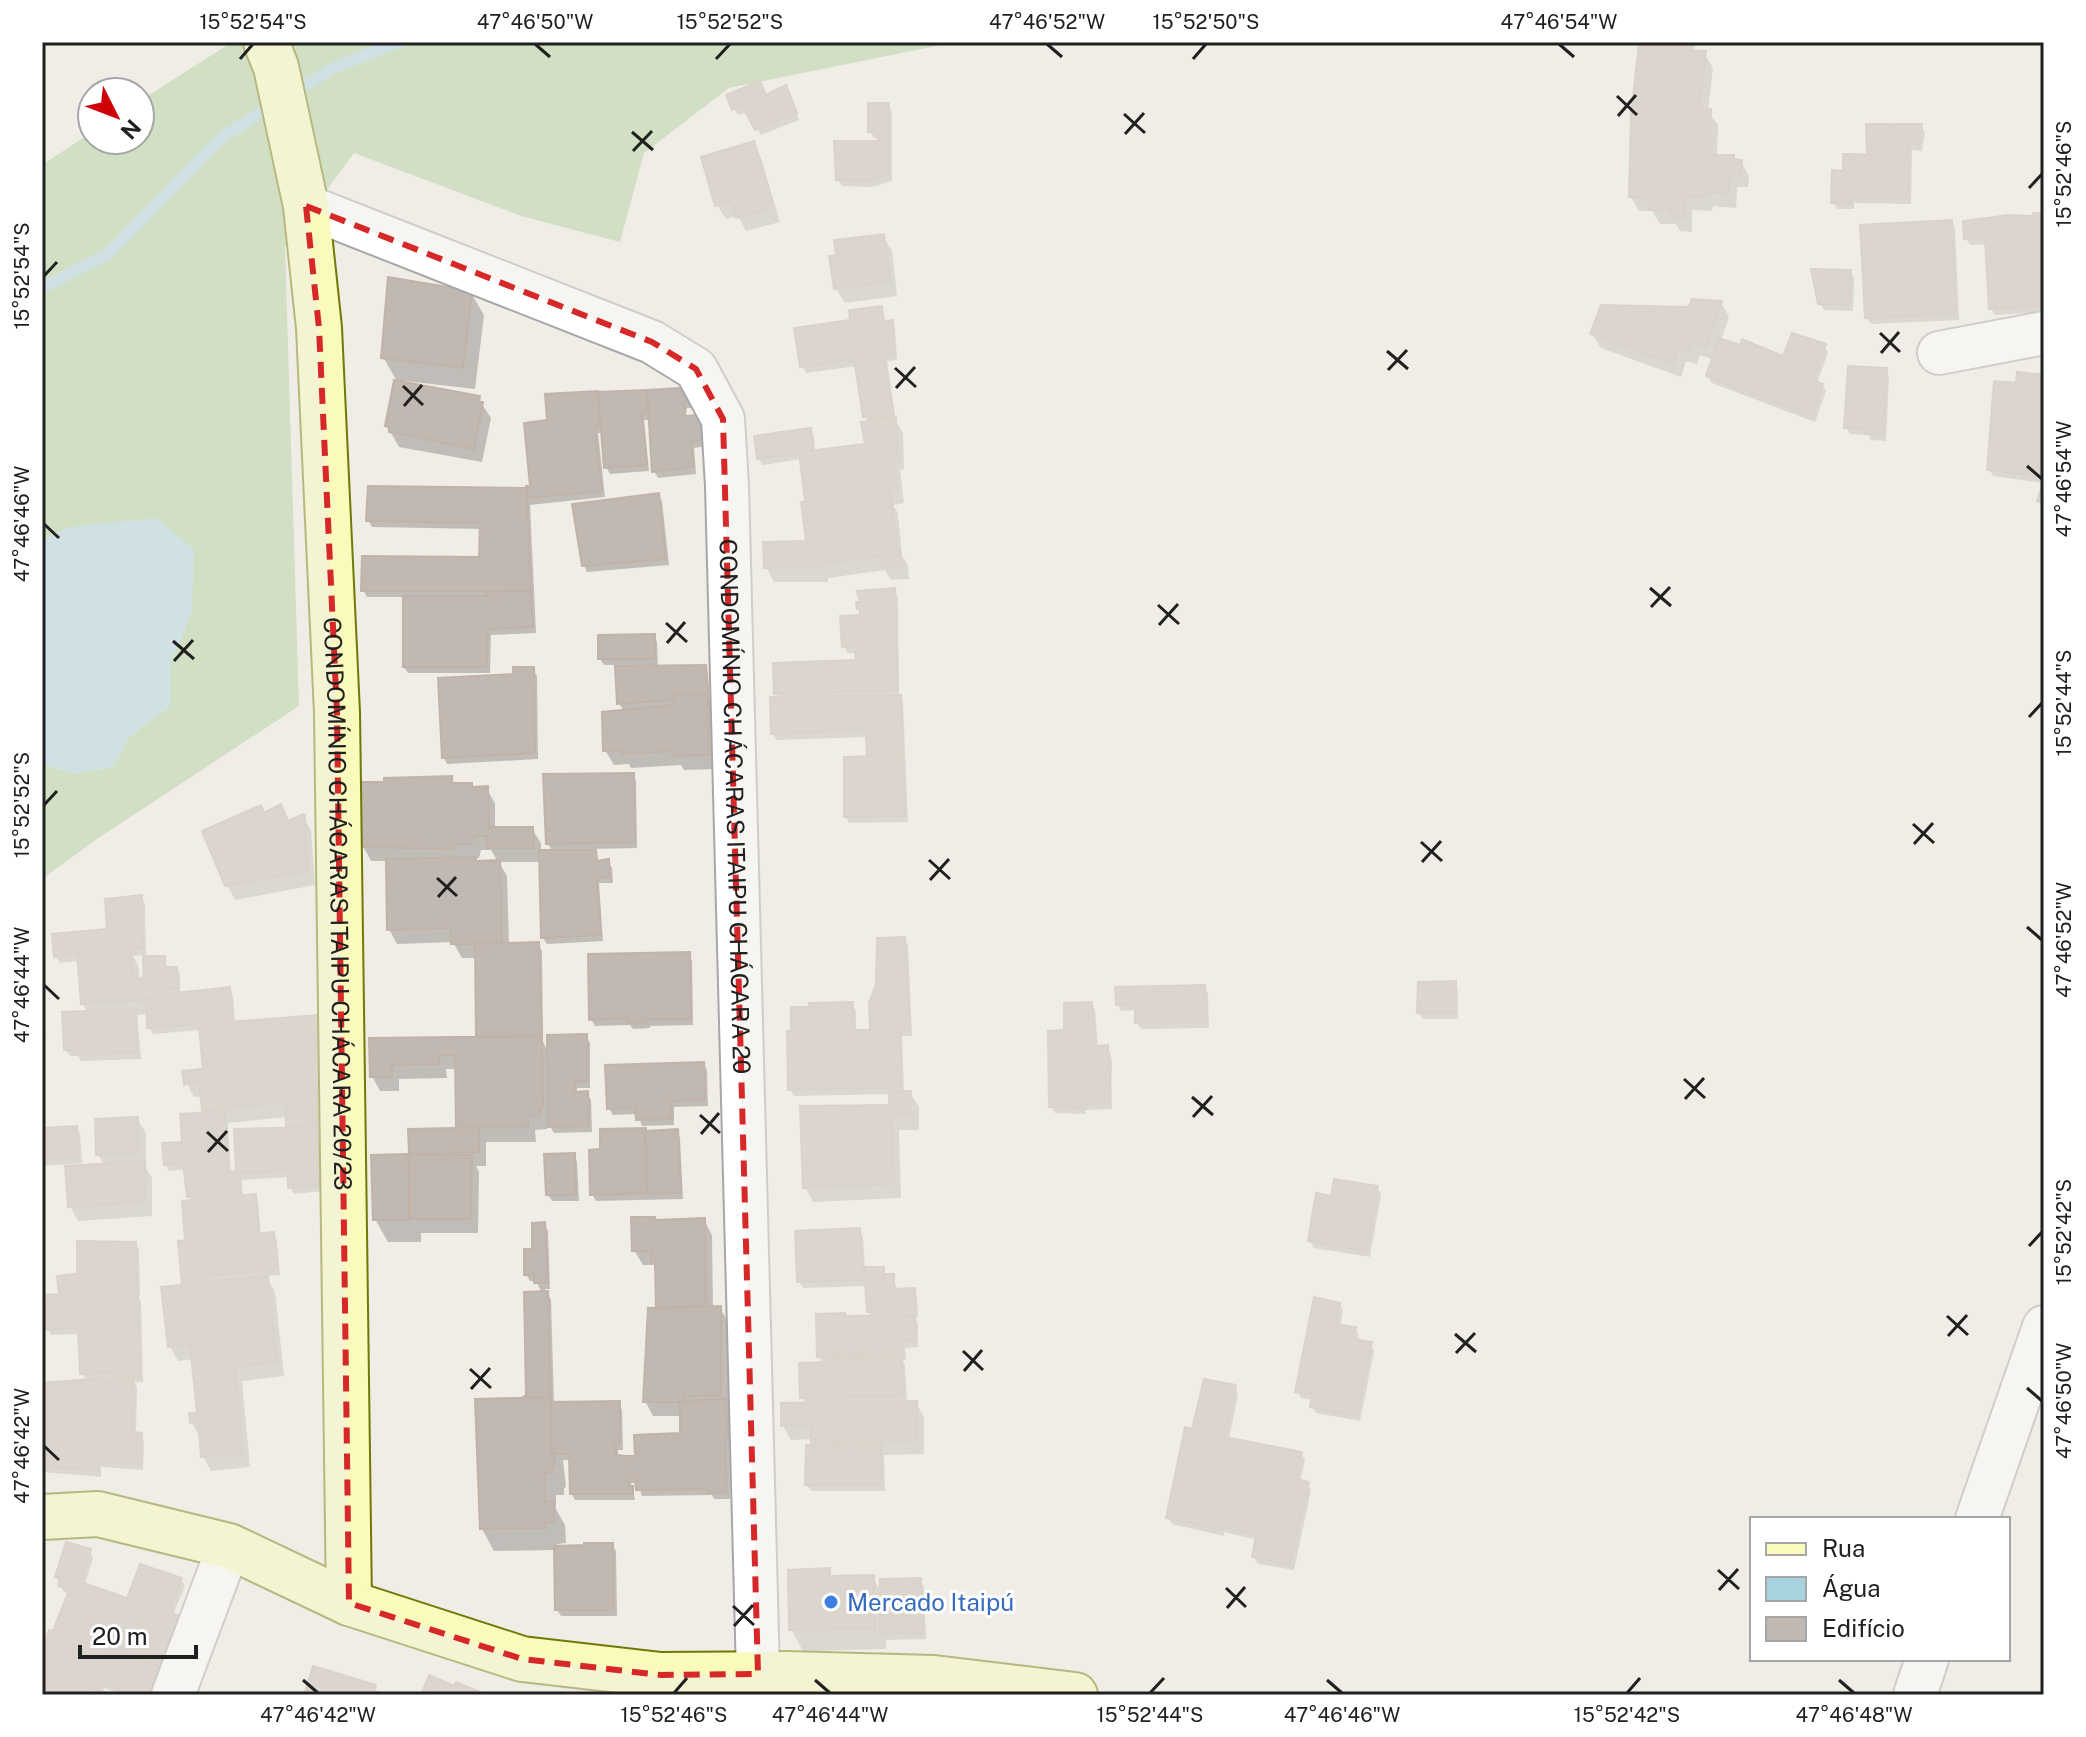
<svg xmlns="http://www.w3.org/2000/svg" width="2086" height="1737" viewBox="0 0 2086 1737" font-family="'Public Sans',sans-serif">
<rect width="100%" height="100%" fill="#f0ede6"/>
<polygon fill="#acd09b" points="232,42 956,42 729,88 644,153 620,242 521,216 354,153 285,247 299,706 97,839 42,879 42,765 75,773 113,767 129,737 171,705 171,661 192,611 69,527 42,541 42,165 92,132 92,140 140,140 140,101"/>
<polygon fill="#a7d3de" points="156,518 194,549 192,611 171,661 171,705 129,737 113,767 75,773 42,765 42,541 69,527"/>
<g fill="#0003" fill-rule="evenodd">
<polygon points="1645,42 1695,42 1694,52 1704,53 1713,68 1708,111 1718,125 1717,157 1741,162 1749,176 1748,187 1737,187 1736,208 1713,206 1712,211 1692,210 1692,232 1680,231 1676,224 1660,224 1652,211 1639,211 1631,197"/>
<polygon points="789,94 799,120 761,135 748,112 738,115 734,109 766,97"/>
<polygon points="888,105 892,112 892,181 871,187 842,186 838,180 880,143 880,138 874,138 870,132"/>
<polygon points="1869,126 1921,126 1925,133 1922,151 1912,150 1911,204 1854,203 1854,209 1837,209 1833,202 1844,173 1869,156"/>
<polygon points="753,143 761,158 780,222 746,231 738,216 726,219 717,205"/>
<polygon points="2044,215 2044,312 1995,315 1991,308 1988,244 1970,245 1966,239 1965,223"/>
<polygon points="1951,222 1955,228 1959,320 1871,324 1867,318"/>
<polygon points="883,236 892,251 897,296 845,303 836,289 832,258"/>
<polygon points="1850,272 1854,278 1853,311 1824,310 1820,303"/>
<polygon points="471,293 484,315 475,389 405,381 404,384 478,398 491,418 482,462 399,447 387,426 398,383 383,357"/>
<polygon points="1721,302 1729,317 1721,340 1784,358 1824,345 1828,352 1817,383 1822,385 1826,391 1815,422 1712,383 1708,376 1714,360 1700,355 1697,364 1686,361 1681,377 1601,348 1592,334"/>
<polygon points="881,309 886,323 891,322 895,328 897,360 887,361 896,421 903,433 904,469 900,470 904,503 893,505 898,513 902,556 908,565 909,579 891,580 885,570 828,578 828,582 774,582 766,567 808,543 807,503 801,459 763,465 759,459 810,430 814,436 815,452 868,445 868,422 865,417 857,366 806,373 802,366 853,321"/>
<polygon points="1886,370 1889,377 1886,441 1871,440 1868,435 1850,434 1846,427"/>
<polygon points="2019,375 2044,377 2044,483 1993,476 1989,469 2018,385"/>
<polygon points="697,389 701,408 687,408 686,413 687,418 703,424 706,446 694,448 696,474 658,478 654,471 650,420 644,420 649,471 610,474 606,467 603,433 598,433 605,497 530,505 536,633 491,635 490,673 408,673 404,667 405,597 367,597 363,590 481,559 482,529 372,527 368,520 533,487 549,422 547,396"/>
<polygon points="658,495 662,501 669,565 587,572 584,565"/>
<polygon points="894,590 898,597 899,696 903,703 908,822 849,823 846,817 869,758 868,737 777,740 773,734 779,698 776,693 858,662 857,653 848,653 844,646 864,617 859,609 862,604 859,593"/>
<polygon points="654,636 657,642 658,667 705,667 708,674 710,703 715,711 716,769 684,770 681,765 631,768 629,764 614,765 605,750 624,712 619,703 617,665 604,665 600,659"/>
<polygon points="533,669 537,676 538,759 447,764 444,758 515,675"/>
<path d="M632,775L636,781L637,848L593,849L599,863L608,862L612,868L613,883H599L603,941L547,944L543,938L542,862H499L507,876L509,945L538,944L542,951L543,1042L549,1053L586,1036L590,1043V1088H577V1094L587,1093L591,1100L592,1132L554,1133L547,1121V1129L535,1130L536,1142H486V1166H476L479,1172L478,1233H421V1242H388L375,1219L406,1156L411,1164L414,1157L411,1152L459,1130L457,1069H446L447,1078L399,1079V1091H380L372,1076L371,1040L480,1039L477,958H462L453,942L397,944L389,929L388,861H371L363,846L451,778L455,785L486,788L495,803V829H532L541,843V852H553L548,844ZM481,850H491L498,862L478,863L475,858H479Z"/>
<polygon points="280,807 289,823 303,816 311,830 315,885 235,900 227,885 265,815"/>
<path d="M141,897L145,904L146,958H164L168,969H176L180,975V993L229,990L233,996L235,1025L317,1017L320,1024L323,1191L294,1194L290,1187V1177L242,1180L243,1197L255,1196L258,1203L261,1235L273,1234L277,1241L280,1275L266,1276L275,1292L284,1376L242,1381L250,1467L211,1471L203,1456L200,1437L192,1423L191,1415L199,1414L193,1359L178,1361L170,1346L184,1287L187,1242L184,1203L192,1202L189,1197L186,1169L169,1171L166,1164L206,1114L203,1096L194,1097L186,1082L205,1071L201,1030L153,1034L149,1027V1014L137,1015L141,1059L81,1061L78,1056H70L66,1050L88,1013L83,1004L79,961L60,963L56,956L109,931ZM145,955L146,980L140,981L138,965L133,956ZM287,1117L290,1130L238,1173L231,1174L228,1123Z"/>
<polygon points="904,939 908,945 912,1036 902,1036 904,1093 910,1093 919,1107 919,1130 899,1130 901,1198 813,1202 805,1187 891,1107 891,1094 794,1096 790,1089 852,1004 856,1011 856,1032 872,1032"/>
<polygon points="688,954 692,961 693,1025 650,1026 650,1028 633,1029 630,1025 595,1026 591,1019"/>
<polygon points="42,963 46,1042 42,1042"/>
<polygon points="1454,983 1458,990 1458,1019 1423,1019 1419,1012"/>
<polygon points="1204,987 1208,993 1209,1028 1141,1029 1137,1022 1137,1010 1121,1011 1118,1004"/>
<polygon points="1091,1004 1095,1011 1098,1048 1107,1047 1111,1054 1112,1109 1085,1110 1086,1114 1055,1113 1051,1106 1066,1032"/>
<polygon points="703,1064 707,1070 708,1106 674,1107 674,1125 642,1126 638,1114 613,1115 609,1108"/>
<polygon points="137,1119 146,1133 146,1168 152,1178 152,1216 78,1221 70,1206 105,1166 98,1154"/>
<polygon points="76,1128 80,1134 82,1163 42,1166 42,1130"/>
<polygon points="677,1131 680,1138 683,1199 596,1201 592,1194"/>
<polygon points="573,1155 577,1162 579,1201 552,1201 548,1195"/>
<polygon points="1377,1187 1381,1194 1370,1257 1314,1248 1310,1241 1332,1198"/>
<polygon points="704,1220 712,1235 713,1308 720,1308 729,1323 730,1499 714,1499 712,1495 642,1496 638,1483 631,1483 635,1500 575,1500 572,1494 571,1460 563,1460 566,1487 564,1488 564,1495 556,1495 556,1509 565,1525 566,1543 557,1544 557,1548 612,1545 616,1551 617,1616 561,1616 557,1610 556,1550 494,1551 482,1529 530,1399 542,1293 536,1281 530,1281 526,1274 534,1251 544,1224 548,1231 550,1289 545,1289 551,1300 554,1404 618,1403 622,1410 623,1450 618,1450 618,1457 637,1458 682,1435 682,1416 653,1416 645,1401 658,1310 657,1269 655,1265 643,1265 634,1250 655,1222"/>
<polygon points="859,1230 863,1237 865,1270 883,1269 887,1276 893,1276 897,1290 914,1290 917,1296 918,1317 914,1317 918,1324 918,1347 905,1348 906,1360 902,1360 905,1366 907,1403 916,1403 924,1417 924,1454 884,1455 885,1491 811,1491 807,1485 813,1439 791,1440 783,1426 806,1405 802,1398 823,1364 819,1356 846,1318 873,1318 869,1312 868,1286 803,1288 799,1282"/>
<polygon points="135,1244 139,1250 140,1296 137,1296 141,1302 143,1382 134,1382 137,1387 136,1435 140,1435 144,1442 143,1470 101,1467 101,1477 42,1472 42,1385 88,1383 82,1373 81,1334 51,1335 47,1329 61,1297 79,1276"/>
<polygon points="1339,1304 1343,1311 1340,1326 1355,1329 1359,1335 1358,1342 1370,1344 1374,1351 1360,1421 1316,1413 1312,1406 1314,1400 1301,1398 1298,1391"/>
<polygon points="1235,1387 1238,1394 1229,1440 1301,1454 1305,1460 1300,1482 1307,1483 1311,1490 1294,1570 1258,1564 1254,1557 1257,1540 1224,1532 1224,1536 1172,1524 1168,1517 1194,1432"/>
<polygon points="90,1551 93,1558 84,1587 128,1601 181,1579 185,1586 174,1612 177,1617 157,1695 123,1695 104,1688 102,1693 107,1695 42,1695 42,1656 54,1634 70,1594 64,1592 57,1577"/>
<polygon points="829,1571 833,1578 872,1577 882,1593 920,1581 924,1587 926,1639 886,1640 886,1649 803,1651 791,1629"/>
</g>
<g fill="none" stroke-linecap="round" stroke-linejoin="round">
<g stroke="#a7d3de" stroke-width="12">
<polyline points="291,94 335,67 400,42"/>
<polyline points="42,288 108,254 221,138 276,103"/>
</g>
</g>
<g fill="#c1b8b2" stroke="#c2b3a8" stroke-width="2">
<polygon points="1643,42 1686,42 1685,50 1706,51 1699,110 1711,109 1710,155 1734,155 1734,159 1742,160 1741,173 1730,173 1729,194 1705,192 1704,197 1684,196 1685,218 1670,217 1670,210 1649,210 1648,197 1629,197 1631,114 1639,43"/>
<polygon points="760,81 766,95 786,85 797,113 755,130 742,106 732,110 726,95"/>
<polygon points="868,103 889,103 889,174 866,181 836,180 834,141 878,141 877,132 868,132"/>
<polygon points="1866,124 1894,124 1893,155 1867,154"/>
<polygon points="1894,124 1922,124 1919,145 1909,144 1908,198 1851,197 1851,203 1831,203 1832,170 1843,171 1843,154 1893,155"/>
<polygon points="754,141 774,207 736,218 732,201 715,206 701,157"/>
<polygon points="2033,213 2044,213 2044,306 1989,309 1985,238 1964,239 1963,221 2009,215 2034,216"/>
<polygon points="1952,220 1956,314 1865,318 1860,225"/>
<polygon points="884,234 890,282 834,289 829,256 836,255 834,240"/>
<polygon points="1811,269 1851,270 1850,305 1818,304"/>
<polygon points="388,277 472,291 463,368 381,358"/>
<polygon points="1692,299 1722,301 1706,347 1692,342 1689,351 1678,347 1673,364 1590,334 1601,305 1689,307"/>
<polygon points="882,306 884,321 893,320 894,354 800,367 794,328 850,320 849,310"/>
<polygon points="1792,333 1826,344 1813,380 1823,384 1812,416 1706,376 1719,338 1740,345 1742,339 1783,356"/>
<polygon points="884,355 894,417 863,417 854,359"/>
<polygon points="1848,366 1887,368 1883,435 1865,434 1866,429 1844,428"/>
<polygon points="2017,372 2044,375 2042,477 1987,470 1994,381 2016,383"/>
<polygon points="394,380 480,396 479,402 483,402 474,449 389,432 389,427 385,426"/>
<polygon points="698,387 699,401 684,402 684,404 685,416 701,415 703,440 691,442 694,467 652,472 647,390"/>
<polygon points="647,390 648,413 642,414 647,465 604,468 598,392"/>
<polygon points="598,391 600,427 595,427 602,491 527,498 526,486 530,486 524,423 547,420 545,394"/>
<polygon points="896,417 897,454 893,455 897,489 805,501 799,452 865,444 861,422"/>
<polygon points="811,428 813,450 757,459 754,436"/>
<polygon points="2044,479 2044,503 2037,501"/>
<polygon points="368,486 527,488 531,591 361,591 362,556 479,557 480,523 366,521"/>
<polygon points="886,490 891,496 897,544 895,545 896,549 900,549 902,565 881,566 879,556 821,564 821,568 764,568 763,542 806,541 801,502"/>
<polygon points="659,493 666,559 582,566 572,504"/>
<polygon points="895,588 898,690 774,694 773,663 856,660 855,652 862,652 862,646 842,647 840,616 860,615 860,609 857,609 856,602 860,602 857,591"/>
<polygon points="531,591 533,627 488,629 487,667 403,667 403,596 487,596 487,592"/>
<polygon points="655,634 655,659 598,659 598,635"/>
<polygon points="706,665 708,694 674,694 674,700 617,704 615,666"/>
<polygon points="513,667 534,667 535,753 442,758 438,678 513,674"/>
<polygon points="674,694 708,694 709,755 674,756 674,751 621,754 621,750 603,751 602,712 674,705"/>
<polygon points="901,695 903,755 867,756 866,730 771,734 770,697"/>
<polygon points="903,755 905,816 844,817 844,757"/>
<polygon points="634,773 635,842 546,844 543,774"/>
<polygon points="452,776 452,783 472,783 472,787 488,786 489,827 533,827 534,848 487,848 487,836 474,836 471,844 453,844 453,849 361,847 359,782 384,782 384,778"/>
<polygon points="281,804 288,821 303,814 305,815 308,871 225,886 202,831 261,805 264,813"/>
<polygon points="539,850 596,850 597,861 609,859 610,877 597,877 601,935 541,938"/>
<polygon points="476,857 476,861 500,860 502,944 451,944 451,928 387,930 386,859"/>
<polygon points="142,895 143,948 54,957 52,934 107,929 105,899"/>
<polygon points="905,937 910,1030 900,1029 901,1087 788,1090 787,1031 791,1031 791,1007 809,1007 809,1003 853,1002 853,1030 870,1030 869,1003 876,984 877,938"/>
<polygon points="539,942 542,1036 476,1037 475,944"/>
<polygon points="131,948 134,978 132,979 144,978 144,1000 81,1004 77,953"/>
<polygon points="690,952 691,1019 647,1019 647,1022 627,1023 627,1018 589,1020 588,954"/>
<polygon points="143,956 165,956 165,967 177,967 178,988 144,991"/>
<polygon points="1456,981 1455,1013 1417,1013 1418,982"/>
<polygon points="1205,985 1206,1021 1135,1023 1135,1004 1116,1005 1115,987"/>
<polygon points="230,987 233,1022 147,1028 146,996 158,995 158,992 167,994"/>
<polygon points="1092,1002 1096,1046 1108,1045 1108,1060 1111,1061 1109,1103 1083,1104 1083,1108 1049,1107 1048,1031 1064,1030 1064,1003"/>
<polygon points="136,1009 138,1052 75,1055 74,1050 64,1050 62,1012"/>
<polygon points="318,1015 319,1057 203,1070 199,1027 231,1025 230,1022"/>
<polygon points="587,1034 588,1081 575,1082 575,1092 588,1091 589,1126 548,1127 547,1035"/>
<polygon points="454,1037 542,1037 543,1107 540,1107 540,1115 528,1116 528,1127 456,1128 455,1055 439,1055 440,1064 392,1065 392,1077 370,1077 369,1038"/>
<polygon points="319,1057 320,1089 316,1089 317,1127 286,1126 285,1102 202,1111 199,1081 184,1085 182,1071"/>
<polygon points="704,1062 705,1100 671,1101 672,1119 636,1120 635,1108 607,1109 605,1065"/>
<polygon points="889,1091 911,1091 911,1115 892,1116 894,1184 803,1188 800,1106 889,1105"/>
<polygon points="225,1111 228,1172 236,1171 234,1129 318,1127 320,1185 288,1188 288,1171 239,1173 241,1192 187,1197 183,1163 164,1165 162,1143 182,1142 180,1114"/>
<polygon points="138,1117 139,1153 96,1155 95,1119"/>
<polygon points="77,1126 79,1157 42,1160 42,1128"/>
<polygon points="456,1128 479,1128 479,1152 450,1152 450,1155 409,1153 408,1129"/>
<polygon points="646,1128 648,1193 590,1195 589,1150 600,1149 600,1129"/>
<polygon points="678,1129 681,1193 647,1194 645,1131"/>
<polygon points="575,1153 576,1195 546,1195 544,1154"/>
<polygon points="408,1154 409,1220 373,1220 371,1155"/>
<polygon points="409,1155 472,1155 471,1219 410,1219"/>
<polygon points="145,1161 144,1202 68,1207 65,1166"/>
<polygon points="1334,1179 1378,1186 1367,1251 1308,1241 1316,1193 1331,1196"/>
<polygon points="256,1194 259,1233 185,1240 182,1201"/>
<polygon points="631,1217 655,1217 655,1220 705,1218 706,1306 656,1308 655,1263 651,1263 651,1251 632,1251"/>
<polygon points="545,1222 548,1283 534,1283 534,1275 524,1275 524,1249 532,1249 532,1223"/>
<polygon points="860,1228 863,1280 797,1282 795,1231"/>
<polygon points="274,1232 278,1269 206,1276 206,1282 182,1285 178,1241"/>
<polygon points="77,1241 136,1242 137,1290 59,1295 57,1276 77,1274"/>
<polygon points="864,1267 884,1267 884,1274 894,1274 894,1289 915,1288 915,1311 867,1312"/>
<polygon points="268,1276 277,1362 235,1367 243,1453 201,1457 198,1422 190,1423 189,1413 197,1413 190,1344 168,1347 161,1287"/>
<polygon points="134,1290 135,1293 138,1293 140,1376 117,1377 117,1372 80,1374 78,1328 45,1330 44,1295"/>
<polygon points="548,1291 551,1397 523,1397 526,1395 524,1292"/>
<polygon points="1314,1297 1340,1303 1336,1324 1356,1327 1354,1339 1372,1342 1357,1416 1310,1407 1312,1395 1295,1392"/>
<polygon points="721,1306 721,1396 684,1396 684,1402 643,1402 648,1308"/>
<polygon points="845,1313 845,1316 915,1315 916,1341 902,1341 903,1354 817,1357 816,1314"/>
<polygon points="902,1357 904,1394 900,1396 800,1398 799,1363 830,1362 829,1359"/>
<polygon points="105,1378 106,1381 134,1378 133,1432 142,1433 141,1464 99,1461 98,1471 42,1466 42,1383"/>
<polygon points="1204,1379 1236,1385 1225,1437 1302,1452 1297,1479 1309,1482 1290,1565 1252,1557 1256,1535 1221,1526 1221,1530 1166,1518 1185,1427 1192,1429"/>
<polygon points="551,1397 552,1454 554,1454 555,1466 552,1466 552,1473 544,1474 545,1502 554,1500 554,1522 545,1522 546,1528 480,1529 475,1399"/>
<polygon points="723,1399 726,1399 728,1437 725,1437 727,1492 708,1493 708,1489 636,1490 635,1477 628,1477 628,1486 633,1486 633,1494 570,1494 569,1454 552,1454 551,1402 620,1401 620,1444 615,1444 616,1455 627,1456 635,1456 634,1435 680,1433 680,1401"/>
<polygon points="917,1401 917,1440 831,1442 831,1445 811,1445 811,1425 781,1426 781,1403"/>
<polygon points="881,1444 882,1485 805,1485 806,1445"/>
<polygon points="66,1542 91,1549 80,1585 55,1577"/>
<polygon points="584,1543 613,1543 614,1610 555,1610 554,1546 584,1545"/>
<polygon points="140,1564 182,1578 170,1607 174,1609 172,1613 182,1617 162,1668 53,1631 69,1590 58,1586 60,1579 80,1585 84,1583 127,1598"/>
<polygon points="830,1568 830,1576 874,1575 875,1628 789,1630 788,1570"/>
<polygon points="921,1578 923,1633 880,1634 880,1579"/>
<polygon points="49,1630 162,1668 151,1695 136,1695 101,1683 98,1690 42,1670 42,1650"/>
<polygon points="313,1666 376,1685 374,1691 389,1695 304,1695"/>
<polygon points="42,1670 98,1690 113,1695 42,1695"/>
<polygon points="429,1675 454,1686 456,1682 487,1695 421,1695"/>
</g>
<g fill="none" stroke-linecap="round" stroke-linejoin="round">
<defs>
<g id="street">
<path id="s1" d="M306,206L652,342L696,369L723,419L727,486L758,1674"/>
<polyline points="1939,353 2044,333"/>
<polyline points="1977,1519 2044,1327"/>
<polyline points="173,1695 229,1546"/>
<polyline points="1915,1695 1927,1659"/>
</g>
<g id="secondary">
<path id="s2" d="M266,42L276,67L306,206L319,328L337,713L349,1603"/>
<polyline points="42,1517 98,1514 229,1546 349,1603 522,1659 661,1675 787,1674 934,1678 1075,1695"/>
</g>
</defs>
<use href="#street" stroke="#a7a7a7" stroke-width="46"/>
<use href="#secondary" stroke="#707905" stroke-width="48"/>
<use href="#street" stroke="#fff" stroke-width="42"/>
<use href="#secondary" stroke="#f9fabb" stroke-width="44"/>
</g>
<path d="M0 0H2086V1737H0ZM306,206L652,342L696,369L723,419L758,1674L661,1675L522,1659L349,1603L337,713L319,328Z" fill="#f0ede6" fill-opacity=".55" fill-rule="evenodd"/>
<path fill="none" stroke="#d62828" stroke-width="6" stroke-dasharray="16 10" stroke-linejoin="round" d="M306,206L652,342L696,369L723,419L758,1674L661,1675L522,1659L349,1603L337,713L319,328Z"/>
<path fill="none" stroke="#202020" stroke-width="3" d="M535,44L550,57M1047,44L1062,57M1559,44L1574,57M240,59L253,44M716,59L730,44M1193,59L1206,44M1617,96L1637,115M1124,114L1145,133M1618,116L1636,95M632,132L653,150M1125,134L1144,113M633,151L652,131M2029,188L2042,174M44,276L57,262M1880,333L1900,352M1387,351L1408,369M1881,353L1899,332M895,368L916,387M1388,370L1407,350M403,386L423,405M896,388L915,367M404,406L422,385M2027,466L2042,479M44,524L59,538M1650,588L1671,606M1158,605L1179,624M1651,607L1670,587M666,623L687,642M1159,625L1178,604M173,641L194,659M667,643L685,622M174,661L193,640M2029,717L2042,703M44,805L57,791M1913,824L1934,843M1421,842L1442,861M1914,844L1933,823M929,860L950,879M1422,862L1441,841M437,878L457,896M930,880L949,859M438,897L456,877M2027,927L2042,940M44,985L59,999M1684,1079L1705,1098M1192,1097L1213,1115M1685,1099L1704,1078M700,1115L720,1133M1193,1117L1212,1096M207,1132L228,1151M701,1134L719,1113M208,1152L227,1131M2029,1246L2042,1232M1947,1316L1968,1335M1455,1334L1476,1352M1948,1336L1967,1315M963,1351L983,1370M1456,1353L1475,1333M470,1369L491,1388M964,1371L982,1350M2027,1388L2042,1401M471,1389L490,1368M44,1446L59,1460M1718,1570L1739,1589M1226,1588L1246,1607M1719,1590L1738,1569M733,1606L754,1625M1227,1608L1245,1587M734,1626L753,1605M303,1680L318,1693M815,1680L830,1693M1327,1680L1342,1693M1839,1680L1854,1693M674,1693L687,1678M1150,1693L1164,1678M1627,1693L1640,1678"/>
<circle fill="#3f7fe0" stroke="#fff" stroke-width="3" cx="831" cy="1602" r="8"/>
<g text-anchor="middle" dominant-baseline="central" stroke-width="6" stroke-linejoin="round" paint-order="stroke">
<g font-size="24" fill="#202020" stroke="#fff">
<text stroke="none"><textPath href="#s1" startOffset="868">CONDOMÍNIO CHÁCARAS ITAIPU CHÁCARA 20</textPath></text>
<text stroke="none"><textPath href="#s2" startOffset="868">CONDOMÍNIO CHÁCARAS ITAIPU CHÁCARA 20/23</textPath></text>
</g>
<g font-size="24" fill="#366cbe" stroke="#fff" text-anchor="start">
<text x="847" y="1602">Mercado Itaipú</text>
</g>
</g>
<rect width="2086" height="1737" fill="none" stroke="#ffffff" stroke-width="88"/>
<rect x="1750" y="1517" width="260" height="144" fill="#ffffff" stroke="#a6a6a6" stroke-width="2"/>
<rect x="1766" y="1543" width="40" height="12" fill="#f9fabb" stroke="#a6a6a6" stroke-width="2"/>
<text x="1822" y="1557" font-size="24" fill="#202020">Rua</text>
<rect x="1766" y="1577" width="40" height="24" fill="#a7d3de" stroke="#a6a6a6" stroke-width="2"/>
<text x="1822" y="1597" font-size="24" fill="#202020">Água</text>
<rect x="1766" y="1617" width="40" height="24" fill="#c1b8b2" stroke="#a6a6a6" stroke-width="2"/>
<text x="1822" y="1637" font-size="24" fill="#202020">Edifício</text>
<g transform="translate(116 116) rotate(132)"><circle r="38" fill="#ffffff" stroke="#a6a6a6" stroke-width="2"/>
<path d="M0-6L14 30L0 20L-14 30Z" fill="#cf0008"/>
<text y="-12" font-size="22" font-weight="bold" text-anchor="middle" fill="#202020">N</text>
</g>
<path d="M80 1645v12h116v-12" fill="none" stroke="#202020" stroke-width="4"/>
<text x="92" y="1645" font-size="24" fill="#202020" stroke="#ffffff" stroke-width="6" paint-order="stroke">20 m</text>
<rect x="44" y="44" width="1998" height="1649" fill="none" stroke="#202020" stroke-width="3"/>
<g font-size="20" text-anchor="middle" fill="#202020">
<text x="253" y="29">15°52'54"S</text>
<text x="535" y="29">47°46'50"W</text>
<text x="730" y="29">15°52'52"S</text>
<text x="1047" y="29">47°46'52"W</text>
<text x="1206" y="29">15°52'50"S</text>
<text x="1559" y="29">47°46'54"W</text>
<text transform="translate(2064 174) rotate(-90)" y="7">15°52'46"S</text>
<text transform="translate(22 276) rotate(-90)" y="7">15°52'54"S</text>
<text transform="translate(2064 479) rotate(-90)" y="7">47°46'54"W</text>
<text transform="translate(22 524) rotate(-90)" y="7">47°46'46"W</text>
<text transform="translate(2064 703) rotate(-90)" y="7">15°52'44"S</text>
<text transform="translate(22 805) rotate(-90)" y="7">15°52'52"S</text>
<text transform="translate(2064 940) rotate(-90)" y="7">47°46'52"W</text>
<text transform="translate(22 985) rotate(-90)" y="7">47°46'44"W</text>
<text transform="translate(2064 1232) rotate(-90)" y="7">15°52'42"S</text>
<text transform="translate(2064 1401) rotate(-90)" y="7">47°46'50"W</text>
<text transform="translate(22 1446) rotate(-90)" y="7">47°46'42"W</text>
<text x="318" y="1722">47°46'42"W</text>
<text x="674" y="1722">15°52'46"S</text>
<text x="830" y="1722">47°46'44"W</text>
<text x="1150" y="1722">15°52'44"S</text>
<text x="1342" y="1722">47°46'46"W</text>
<text x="1627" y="1722">15°52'42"S</text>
<text x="1854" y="1722">47°46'48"W</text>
</g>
</svg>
